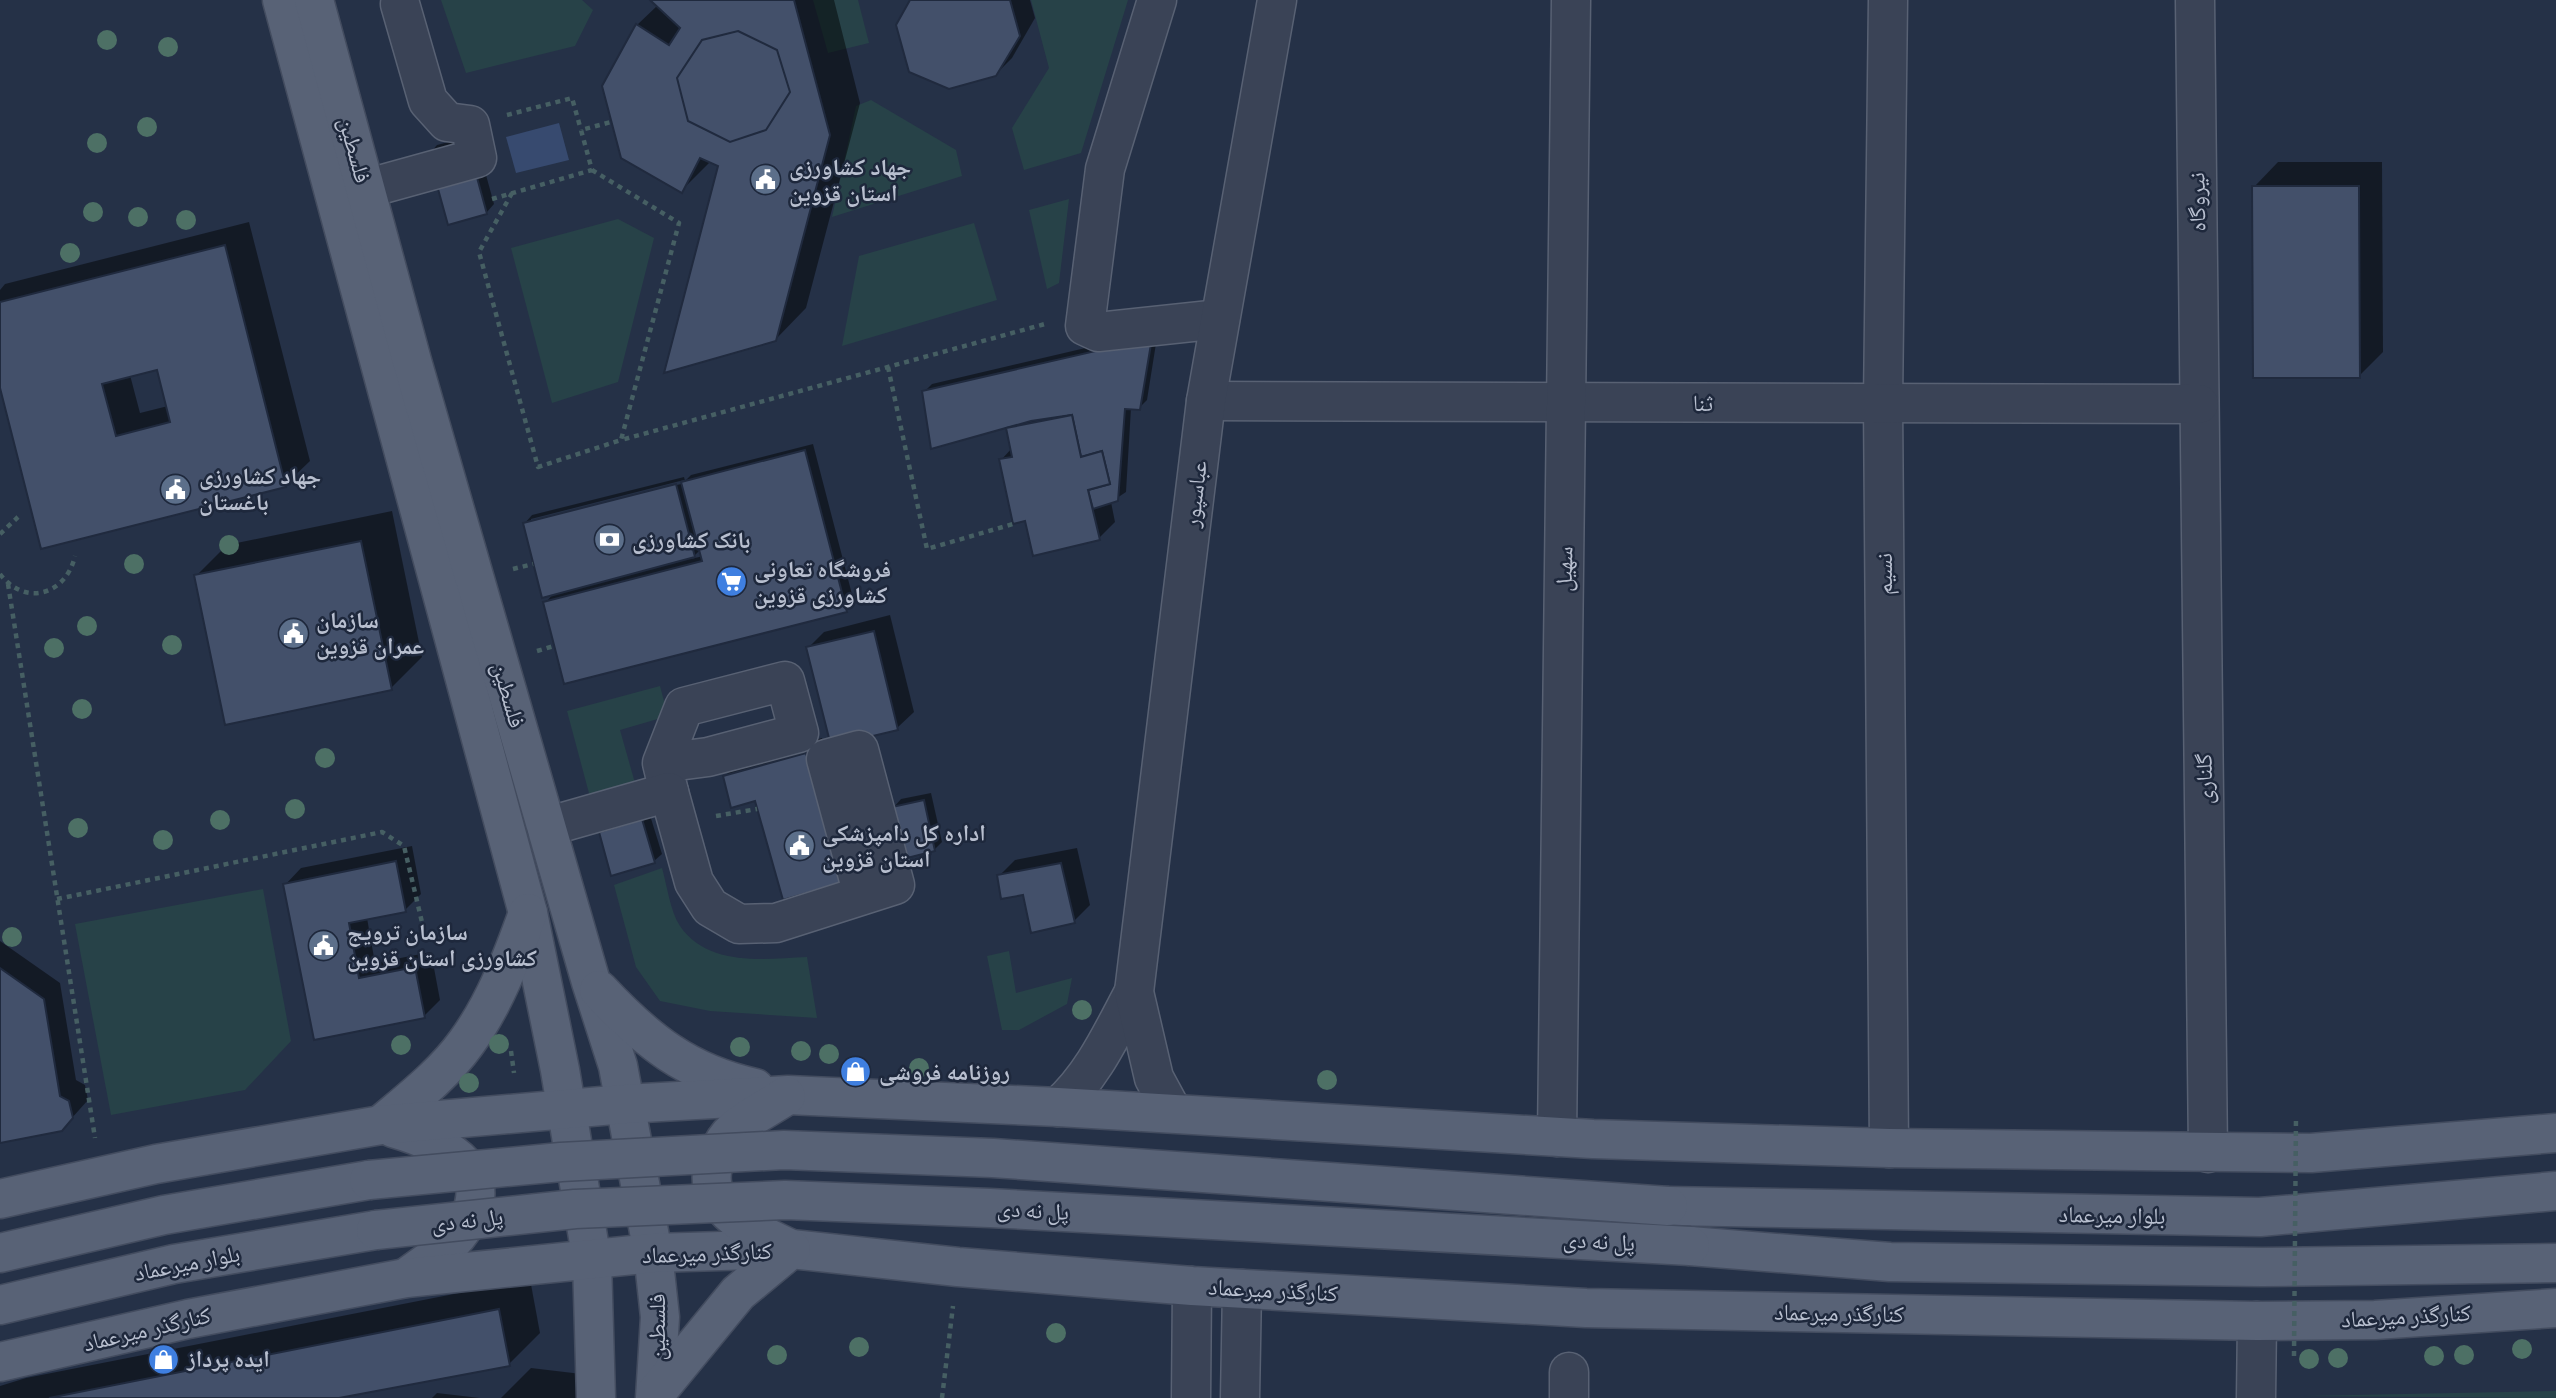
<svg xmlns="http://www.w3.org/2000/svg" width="2556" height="1398" viewBox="0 0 2556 1398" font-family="Cabin,'Noto Naskh Arabic',sans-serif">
<rect width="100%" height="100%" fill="#253147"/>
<g fill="#274248">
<polygon points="441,0 582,0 593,10 575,46 466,73"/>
<polygon points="813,0 858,0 869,43 828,53"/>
<polygon points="1031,0 1128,0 1081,153 1024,170 1012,128 1049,68"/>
<polygon points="871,100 956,150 962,176 832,217 856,106"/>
<polygon points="1069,199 1059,283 1047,289 1029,210"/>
<polygon points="618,219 654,238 618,382 552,403 511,248"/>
<polygon points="974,223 997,300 842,346 859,256"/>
<polygon points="660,686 668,716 620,730 635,783 590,797 567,711"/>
<path d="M662,868C667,885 670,911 680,926C708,967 764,959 807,957L817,1018L710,1011L660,1001L636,967L614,885Z"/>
<polygon points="263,889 291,1041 245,1090 111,1115 75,924"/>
<polygon points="1009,951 1016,993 1072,978 1067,1004 1019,1030 1002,1030 987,956"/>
<polygon points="2556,1391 2556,1398 2302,1396"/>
</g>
<polygon fill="#374a6f" points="559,123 569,160 516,173 506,137"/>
<g fill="#0007" fill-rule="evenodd">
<polygon points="653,0 834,0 860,103 806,308 775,340 720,165 711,161 682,190 637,25 658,5"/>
<polygon points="912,0 1030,0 1035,18 1012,58 995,75"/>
<polygon points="475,135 494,204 487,212 449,223 430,153 437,145"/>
<polygon points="2278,162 2382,162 2383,352 2359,376 2254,187"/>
<path d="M249,222L310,461L285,485L42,546L0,381V290L5,284ZM159,367L168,406L140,413L130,375Z"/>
<polygon points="1158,331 1147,400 1139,408 1131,408 1126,492 1111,502 1115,522 1099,538 1026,519 1001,460 1012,448 1008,429 1012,424 924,392 932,384"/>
<path d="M813,444L854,602L846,610L545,603L555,592L525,523L532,515L684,477L685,481L691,475ZM684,480L685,483L531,522V519ZM701,549L703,556L691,559Z"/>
<polygon points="392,511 422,657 391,688 196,576 227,545"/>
<polygon points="890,615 914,712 897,728 808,648 824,632"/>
<polygon points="822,738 857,865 724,777 741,761"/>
<polygon points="931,793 942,842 934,850 894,807 901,799"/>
<polygon points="649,812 662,854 654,861 601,832 609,825"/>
<polygon points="412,846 421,894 405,910 367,918 375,963 431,952 440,1000 424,1016 316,1038 285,885 301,868"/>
<polygon points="1077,848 1090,905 1074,921 999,876 1015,860"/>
<polygon points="0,941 60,983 76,1080 85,1085 88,1100 62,1129 0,1141"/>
<polygon points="530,1279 540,1333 509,1364 329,1398 0,1398 0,1386 26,1378"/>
<polygon points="531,1368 590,1375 588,1398 501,1398"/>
<polygon points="437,1393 480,1398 432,1398"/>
</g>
<g fill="#43506a" stroke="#202a3e" stroke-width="2" fill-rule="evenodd">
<polygon points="650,0 794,0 830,135 776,341 664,373 718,166 700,158 682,193 621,158 602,86 636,24 669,45 680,28"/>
<polygon points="910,0 1010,0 1020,36 996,76 949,89 909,72 896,25"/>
<polygon points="738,31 777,50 790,92 766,130 730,142 688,121 677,78 702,40"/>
<polygon points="467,141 487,214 448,225 428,153"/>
<polygon points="2252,186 2359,186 2360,378 2253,378"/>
<path d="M225,245L286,487L41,549L0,388V302ZM157,370L170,422L116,436L102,384Z"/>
<polygon points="1152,338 1140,410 1125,409 1118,501 1093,509 1088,490 1110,484 1102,451 1081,457 1072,415 1031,421 931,449 922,391"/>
<polygon points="1072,415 1081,457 1102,451 1110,484 1088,490 1100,540 1033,556 1025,521 1013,524 999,459 1012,457 1006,428"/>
<polygon points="805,450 847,612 564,684 543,602 702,561 681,482"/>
<polygon points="676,484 695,557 542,598 523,523"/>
<polygon points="361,541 392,690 225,725 194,575"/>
<polygon points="874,631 898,730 831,746 806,647"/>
<polygon points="806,753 842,883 783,900 755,801 731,808 723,776"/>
<polygon points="924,800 935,851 903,859 892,807"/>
<polygon points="642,819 655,863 611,876 599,832"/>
<polygon points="396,861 406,912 349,923 359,978 415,967 425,1018 314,1040 283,884"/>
<polygon points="1061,863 1075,923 1031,933 1023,895 1001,899 997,875"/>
<polygon points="0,968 44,999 60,1096 69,1101 73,1118 62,1131 0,1143"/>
<polygon points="499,1309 510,1366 339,1398 49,1398"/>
</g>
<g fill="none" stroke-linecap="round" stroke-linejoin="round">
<defs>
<g id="minor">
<polyline points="1157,0 1105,169 1085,326 1098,332 1220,319"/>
<polyline points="1888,0 1883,403 1889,1148"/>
<polyline points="2195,0 2208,1153"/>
<polyline points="365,189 477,158 470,125 447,122 428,101 400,4"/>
<polyline points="1206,401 2199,404"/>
<polyline points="662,763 708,757 799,733 785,681 684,707 662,763 669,792"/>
<polyline points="546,827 669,792 694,882 710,907 739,924 776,923 895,885 859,750 826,759 863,895"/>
<path d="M1058,1107C1093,1076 1112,1033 1134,992"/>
<polyline points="1173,1113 1154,1078 1134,992 1206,401 1277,0"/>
<polyline points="1557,1137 1571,0"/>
<polyline points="1191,1398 1192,1286"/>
<polyline points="1240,1398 1242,1289"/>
<polyline points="1569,1398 1569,1372"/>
<polyline points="2256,1398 2257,1321"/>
</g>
<g id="major">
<polyline points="282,0 528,913 560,1070 592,1261 596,1398"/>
<polyline points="314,0 412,361 591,982 618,1066 653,1253 660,1317 655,1398"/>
<path d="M599,990C646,1040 686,1073 755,1088"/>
<path d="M381,1125C410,1100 443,1075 466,1043C494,1005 512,958 528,913"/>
<path d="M393,1128C445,1143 507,1173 457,1236C443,1253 423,1265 406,1278"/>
<polyline points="0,1199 156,1164 381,1125 625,1104 788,1095 1058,1107 1593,1139 1889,1148 2311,1153 2556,1133"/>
<polyline points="1668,1206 2260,1217 2556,1191"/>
<polyline points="1690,1246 1890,1262 2262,1267 2556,1263"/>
<polyline points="0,1253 164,1215 369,1180"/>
<polyline points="0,1305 174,1264 376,1230"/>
<polyline points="0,1362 188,1319 406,1278 653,1253 791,1249 958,1267 1192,1286 1586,1308 2257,1321 2375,1320 2556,1308"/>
<path d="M656,1393L738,1293L791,1249C755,1232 693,1206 717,1156C721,1146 727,1136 735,1129C751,1116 769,1107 786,1096"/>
</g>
</defs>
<use href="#minor" stroke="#586173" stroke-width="41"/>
<use href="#major" stroke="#434c5f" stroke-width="41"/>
<g stroke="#465f63" stroke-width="4.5" stroke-dasharray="5 5" stroke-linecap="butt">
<polyline points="507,115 572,98 581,130"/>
<polyline points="592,170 679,223 621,440 1045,324"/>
<polyline points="512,193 479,252 538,467 621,440"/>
<polyline points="492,199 592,170 581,130 611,122"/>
<polyline points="888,367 927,549 1013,524"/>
<polyline points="0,534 18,517"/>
<polyline points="513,569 533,564"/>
<path d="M0,574C25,607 66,595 75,556"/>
<polyline points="8,584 95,1138"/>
<polyline points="537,651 554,646"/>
<polyline points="716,816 757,809"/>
<polyline points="57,899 382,832 404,846 425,935"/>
<polyline points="511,1051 514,1073"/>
<polyline points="942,1398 953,1306"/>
</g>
<use href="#minor" stroke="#3a4356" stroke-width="38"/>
<use href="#major" stroke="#586276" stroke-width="38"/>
<defs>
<g id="major-bridge">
<polyline points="369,1180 561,1162 784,1150 993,1158 1668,1206"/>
<polyline points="376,1230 575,1209 785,1200 990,1208 1690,1246"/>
</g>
</defs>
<use href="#major-bridge" stroke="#434c5f" stroke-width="41" stroke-linecap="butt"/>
<polyline stroke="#465f63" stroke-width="4.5" stroke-dasharray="5 5" stroke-linecap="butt" points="2294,1356 2296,1116"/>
<use href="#major-bridge" stroke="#586276" stroke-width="38"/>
</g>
<g fill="#4d7065">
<circle cx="107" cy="40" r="10"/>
<circle cx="168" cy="47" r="10"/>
<circle cx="147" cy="127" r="10"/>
<circle cx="97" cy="143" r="10"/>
<circle cx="93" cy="212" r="10"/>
<circle cx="138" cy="217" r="10"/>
<circle cx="186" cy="220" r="10"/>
<circle cx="70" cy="253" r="10"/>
<circle cx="229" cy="545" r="10"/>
<circle cx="134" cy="564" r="10"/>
<circle cx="87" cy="626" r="10"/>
<circle cx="172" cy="645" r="10"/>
<circle cx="54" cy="648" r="10"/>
<circle cx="82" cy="709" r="10"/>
<circle cx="325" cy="758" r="10"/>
<circle cx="295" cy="809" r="10"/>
<circle cx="220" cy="820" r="10"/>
<circle cx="78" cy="828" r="10"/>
<circle cx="163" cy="840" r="10"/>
<circle cx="12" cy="937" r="10"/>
<circle cx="1082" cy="1010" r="10"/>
<circle cx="499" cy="1044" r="10"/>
<circle cx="401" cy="1045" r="10"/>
<circle cx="740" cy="1047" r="10"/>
<circle cx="801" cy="1051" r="10"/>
<circle cx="829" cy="1054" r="10"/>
<circle cx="919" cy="1068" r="10"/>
<circle cx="1327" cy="1080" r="10"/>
<circle cx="469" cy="1083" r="10"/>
<circle cx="1056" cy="1333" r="10"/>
<circle cx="859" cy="1347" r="10"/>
<circle cx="2522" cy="1349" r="10"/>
<circle cx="777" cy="1355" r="10"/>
<circle cx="2464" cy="1355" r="10"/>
<circle cx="2434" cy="1356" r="10"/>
<circle cx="2338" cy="1358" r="10"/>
<circle cx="2309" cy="1359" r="10"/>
</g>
<defs>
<symbol id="civic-disc" viewBox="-11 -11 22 22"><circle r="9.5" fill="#5c6f8a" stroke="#1e283c"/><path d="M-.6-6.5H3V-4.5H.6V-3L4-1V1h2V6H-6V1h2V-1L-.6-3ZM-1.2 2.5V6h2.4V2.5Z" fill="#fff"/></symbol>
<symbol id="bank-disc" viewBox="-11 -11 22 22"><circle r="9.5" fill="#5c6f8a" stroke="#1e283c"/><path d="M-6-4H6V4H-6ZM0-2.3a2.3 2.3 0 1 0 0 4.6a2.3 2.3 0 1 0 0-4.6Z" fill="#fff"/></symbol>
<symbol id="supermarket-disc" viewBox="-11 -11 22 22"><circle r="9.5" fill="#3f7fe0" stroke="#1e283c"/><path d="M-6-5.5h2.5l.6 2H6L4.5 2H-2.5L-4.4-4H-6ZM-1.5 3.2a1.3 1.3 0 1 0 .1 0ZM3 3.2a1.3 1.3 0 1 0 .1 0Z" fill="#fff"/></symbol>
<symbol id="shop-disc" viewBox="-11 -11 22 22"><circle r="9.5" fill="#3f7fe0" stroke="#1e283c"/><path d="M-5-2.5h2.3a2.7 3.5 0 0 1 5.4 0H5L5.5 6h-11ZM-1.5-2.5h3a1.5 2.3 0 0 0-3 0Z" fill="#fff"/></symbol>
</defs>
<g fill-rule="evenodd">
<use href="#civic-disc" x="748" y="162" width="35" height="35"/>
<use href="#civic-disc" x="158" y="472" width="35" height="35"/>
<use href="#bank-disc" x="592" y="522" width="35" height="35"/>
<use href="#supermarket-disc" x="714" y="564" width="35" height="35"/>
<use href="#civic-disc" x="276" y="616" width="35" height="35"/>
<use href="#civic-disc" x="782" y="828" width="35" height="35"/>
<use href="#civic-disc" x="306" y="928" width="35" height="35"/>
<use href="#shop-disc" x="838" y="1054" width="35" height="35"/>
<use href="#shop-disc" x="146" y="1342" width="35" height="35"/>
</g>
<g text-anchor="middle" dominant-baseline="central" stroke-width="5" stroke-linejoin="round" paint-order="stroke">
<g font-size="23" fill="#b8bfcf" stroke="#1e283c">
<text transform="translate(355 150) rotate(75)">فلسطین</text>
<text transform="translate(2197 202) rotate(-91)">نیروگاه</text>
<text x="1703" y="403">ثنا</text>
<text transform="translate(1195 494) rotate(-83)">عباسپور</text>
<text transform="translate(1564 569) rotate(-89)">سهیل</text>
<text transform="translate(1884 574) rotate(-90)">نسیم</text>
<text transform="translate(509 695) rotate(74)">فلسطین</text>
<text transform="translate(2204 779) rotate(-91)">گلناری</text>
<text transform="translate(1033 1210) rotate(3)">پل نه دی</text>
<text transform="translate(2112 1215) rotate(1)">بلوار میرعماد</text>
<text transform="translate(467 1220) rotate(-6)">پل نه دی</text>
<text transform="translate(1599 1241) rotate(3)">پل نه دی</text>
<text transform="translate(707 1253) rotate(-2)">کنارگذر میرعماد</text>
<text transform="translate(187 1263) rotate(-11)">بلوار میرعماد</text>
<text transform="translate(1273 1290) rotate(3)">کنارگذر میرعماد</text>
<text transform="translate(1839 1313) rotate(1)">کنارگذر میرعماد</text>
<text transform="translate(2406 1316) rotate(-3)">کنارگذر میرعماد</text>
<text transform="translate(657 1327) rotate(-90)">فلسطین</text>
<text transform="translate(147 1329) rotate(-13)">کنارگذر میرعماد</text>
</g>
<g font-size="23" font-weight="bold" fill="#b8bfcf" stroke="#1e283c" text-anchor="start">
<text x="789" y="167">جهاد کشاورزی<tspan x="789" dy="26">استان قزوین</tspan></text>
<text x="199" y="476">جهاد کشاورزی<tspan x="199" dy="26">باغستان</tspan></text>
<text x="632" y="540">بانک کشاورزی</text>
<text x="754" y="569">فروشگاه تعاونی<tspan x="754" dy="26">کشاورزی قزوین</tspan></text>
<text x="316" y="620">سازمان<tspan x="316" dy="26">عمران قزوین</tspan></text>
<text x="822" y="833">اداره کل دامپزشکی<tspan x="822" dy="26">استان قزوین</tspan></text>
<text x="347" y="932">سازمان ترویج<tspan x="347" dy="26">کشاورزی استان قزوین</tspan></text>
<text x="879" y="1072">روزنامه فروشی</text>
<text x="187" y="1359">ایده پرداز</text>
</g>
</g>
</svg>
